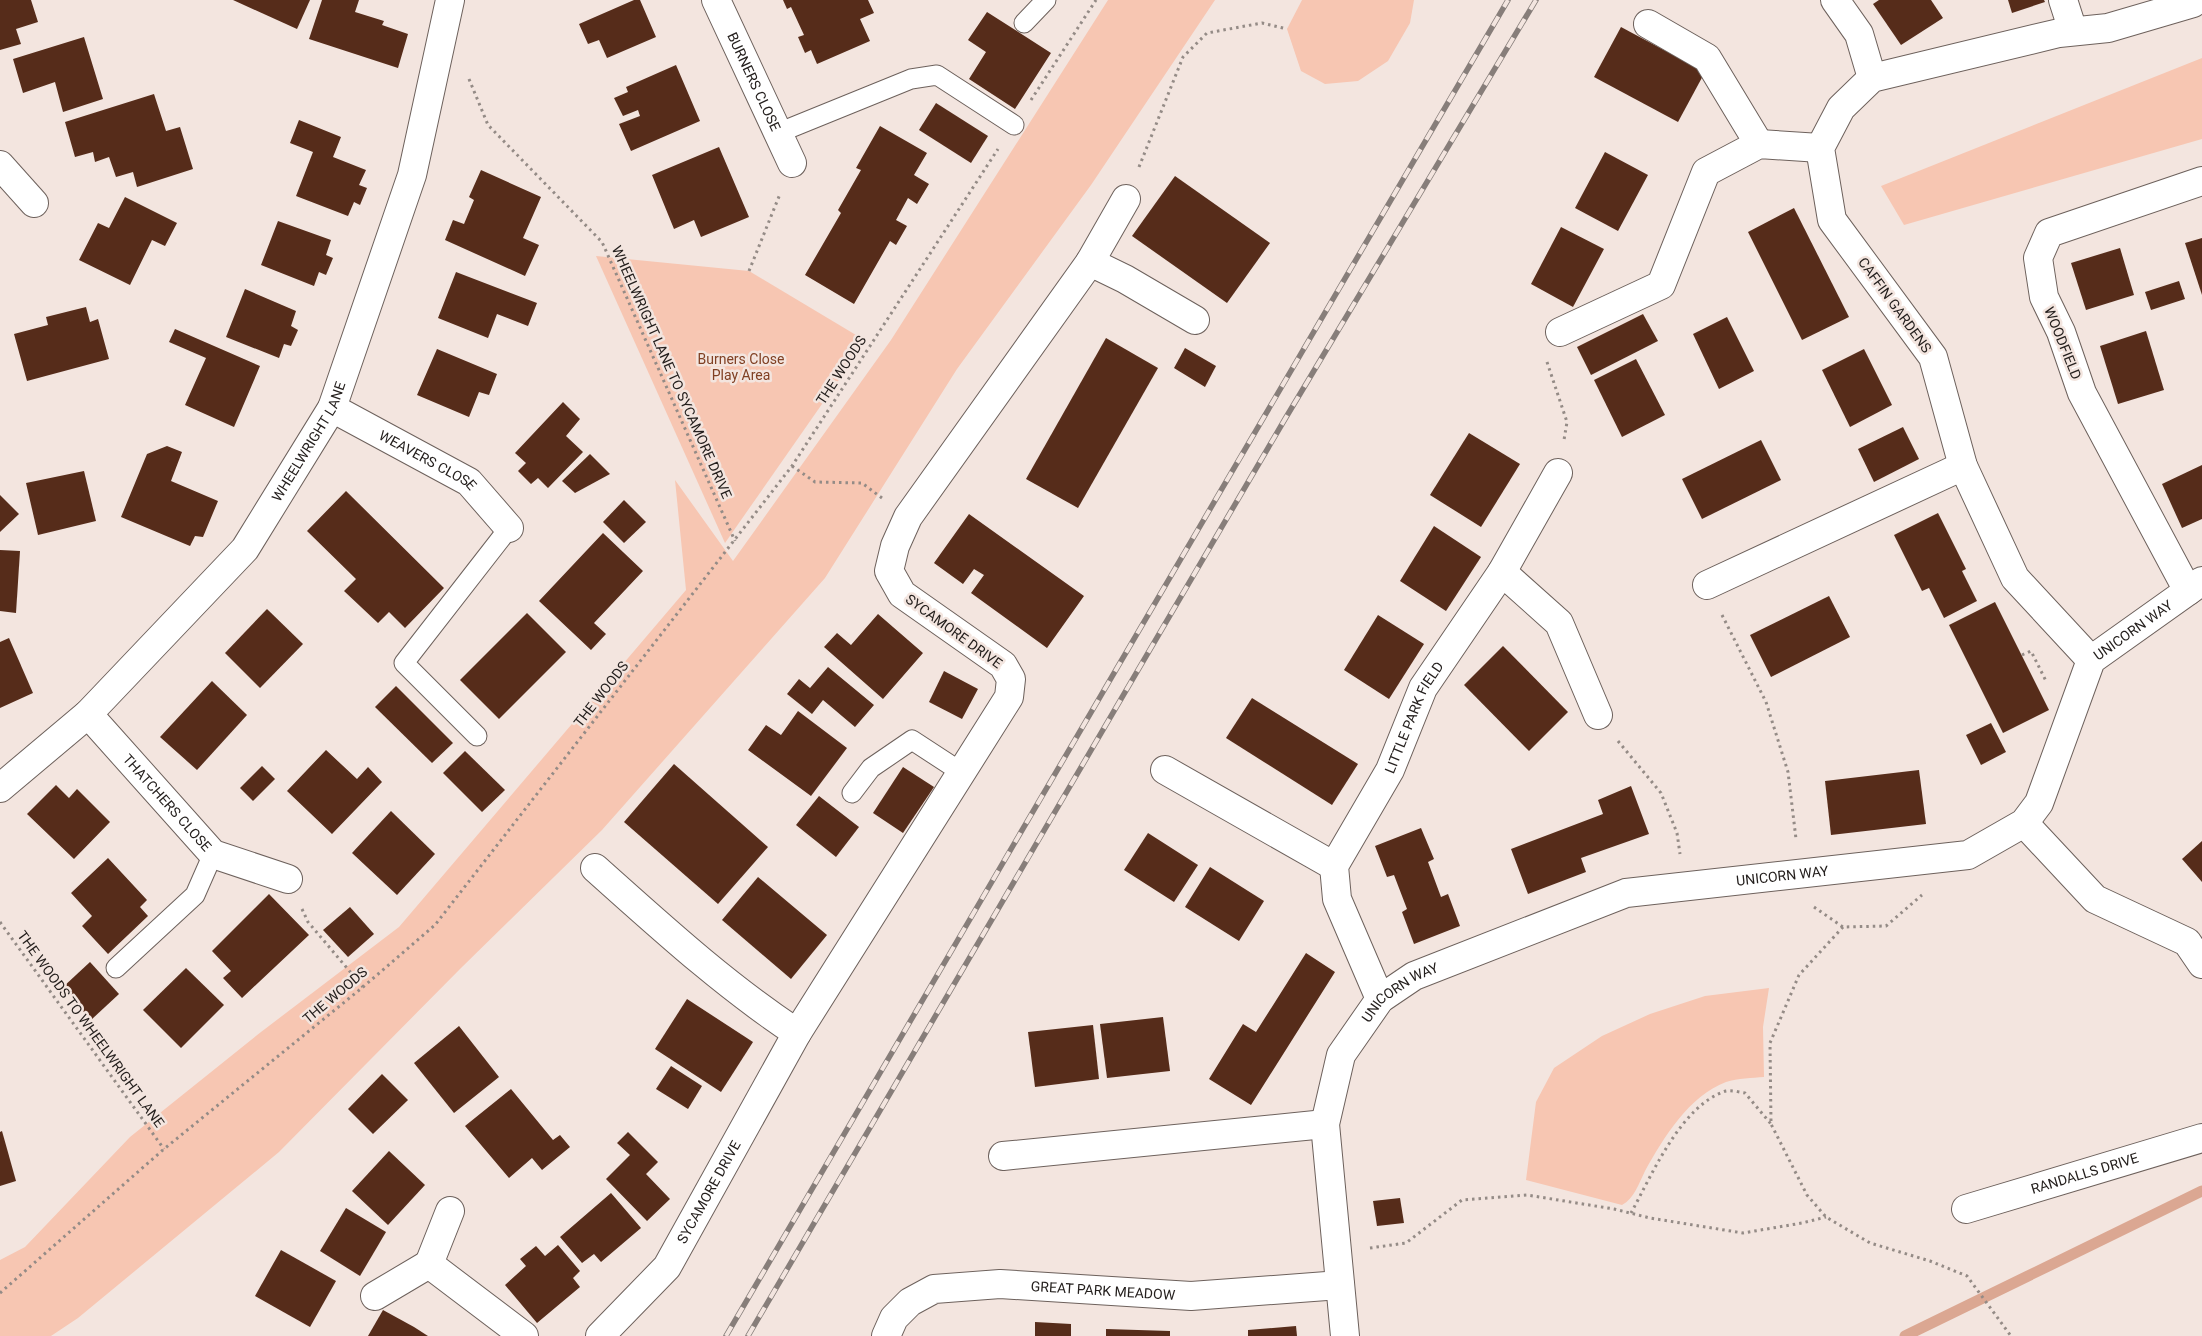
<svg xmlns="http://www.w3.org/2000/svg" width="2202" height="1336" viewBox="0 0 2202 1336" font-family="Roboto,sans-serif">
<rect width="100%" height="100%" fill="#f3e5df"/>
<g fill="#f7c6b2">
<polygon points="1108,0 1215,0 1091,185 957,369 825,578 602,830 461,968 279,1152 78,1318 51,1336 0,1336 0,1260 25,1247 130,1137 261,1032 399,927 686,590 675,480 733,561 891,340"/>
<polygon points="1302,0 1414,0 1410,23 1388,61 1358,81 1325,84 1301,71 1287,29"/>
<polygon points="2202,58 2202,139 1904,225 1881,186"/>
<polygon points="596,256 749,271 866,341 725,543"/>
<path d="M1769,988L1763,1027L1764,1077C1752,1078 1738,1078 1726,1082C1689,1096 1664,1137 1645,1171C1639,1183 1634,1199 1622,1205L1526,1180L1536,1102L1554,1068L1602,1036L1650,1014L1705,996Z"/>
</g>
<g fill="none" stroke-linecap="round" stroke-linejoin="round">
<polyline stroke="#dba792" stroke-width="11" points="1905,1336 2202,1191"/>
</g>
<g fill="#562c1a">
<polygon points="0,0 31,0 38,22 16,29 21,44 0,50"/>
<polygon points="233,0 310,0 297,29"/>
<polygon points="322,0 359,0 355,12 384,21 382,25 408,34 398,68 309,39"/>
<polygon points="634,0 640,0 656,37 607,58 599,40 588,44 579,24"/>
<polygon points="783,0 868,0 874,13 860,19 870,41 817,64 811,50 805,53 798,37 804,35 791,7 787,9"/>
<polygon points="1879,0 1931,0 1943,18 1901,45 1873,4"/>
<polygon points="2008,0 2044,0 2045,2 2012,13"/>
<polygon points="987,12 1051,53 1015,109 969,79 986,52 968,40"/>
<polygon points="1621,27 1705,72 1678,122 1594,77"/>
<polygon points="84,37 103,99 63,112 55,82 23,93 13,59"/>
<polygon points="676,65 700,121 631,151 619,124 640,116 638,110 623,116 614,98 628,92 626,87"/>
<polygon points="154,94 166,131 180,127 193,169 137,187 133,172 116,177 109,157 95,162 93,152 75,157 65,122"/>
<polygon points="936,103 988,136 971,163 919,130"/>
<polygon points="299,120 341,137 333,157 366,170 359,185 367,188 360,205 354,202 348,216 296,196 313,152 290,143"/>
<polygon points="880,126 927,153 914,175 929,184 917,204 908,198 896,220 907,226 896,245 890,241 854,304 805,275 841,213 838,210 861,170 856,168"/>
<polygon points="719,147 749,217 701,237 694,220 674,229 652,175"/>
<polygon points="1605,152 1648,175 1618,231 1575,208"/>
<polygon points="481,170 541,197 523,238 539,245 525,276 445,240 453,220 464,224 474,200 469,197"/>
<polygon points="1175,176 1270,243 1227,303 1132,236"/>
<polygon points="125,197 177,223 165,246 152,240 130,285 79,260 98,223 109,228"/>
<polygon points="1794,208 1849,317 1802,340 1748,232"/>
<polygon points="278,221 331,240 326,255 333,258 326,275 319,272 314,286 261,265"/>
<polygon points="1561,227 1604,249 1573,307 1531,284"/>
<polygon points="2202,238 2202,295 2185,243"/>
<polygon points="2120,248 2134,295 2086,310 2071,263"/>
<polygon points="456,272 537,303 528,326 497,314 488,338 438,318"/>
<polygon points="2179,281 2185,299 2151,310 2145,292"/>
<polygon points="245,289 296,311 291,326 298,330 291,346 284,344 279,358 226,337"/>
<polygon points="86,307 90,322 98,319 109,359 27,381 14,334 48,325 46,317"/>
<polygon points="1643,314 1658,341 1591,375 1577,347"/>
<polygon points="1727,317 1754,371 1719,389 1693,334"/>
<polygon points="175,329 260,366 234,427 185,405 206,358 169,342"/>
<polygon points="2146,331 2164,390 2118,404 2100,346"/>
<polygon points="1106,338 1158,368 1078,508 1026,479"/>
<polygon points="1185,348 1216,366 1205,387 1174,368"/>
<polygon points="437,349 497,374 489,395 479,392 469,417 417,395"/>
<polygon points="1864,349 1892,405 1850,427 1822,370"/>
<polygon points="1636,359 1665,415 1622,437 1594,380"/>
<polygon points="563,402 580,419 566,436 583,452 548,488 538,478 531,484 518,471 526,463 515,453"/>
<polygon points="1903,427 1919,459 1874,482 1858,449"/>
<polygon points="1469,433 1520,464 1481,527 1430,495"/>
<polygon points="1761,440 1781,480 1702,519 1682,479"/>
<polygon points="167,446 182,452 171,481 218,501 203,537 195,536 190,546 121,517 147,454"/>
<polygon points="590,454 610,474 575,493 562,481"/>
<polygon points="2202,465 2202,519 2182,528 2162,484"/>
<polygon points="84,471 96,521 38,535 26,483"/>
<polygon points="346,491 444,588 405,628 389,612 378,623 344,591 356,579 307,531"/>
<polygon points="0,495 19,514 0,532"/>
<polygon points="624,500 646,522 624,543 603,522"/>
<polygon points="1938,513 1966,569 1962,571 1977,601 1944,618 1929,588 1922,591 1894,535"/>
<polygon points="969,514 1084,596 1047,648 971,593 984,575 974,569 963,584 934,563"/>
<polygon points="1434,526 1481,557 1446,611 1400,581"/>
<polygon points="603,533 643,571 594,623 606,634 591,650 539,601"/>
<polygon points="0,550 20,551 16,613 0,611"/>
<polygon points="1829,596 1850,637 1771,677 1750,635"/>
<polygon points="1995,602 2049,710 2003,733 1949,625"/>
<polygon points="267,609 303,644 260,688 225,653"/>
<polygon points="527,613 566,652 499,719 460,680"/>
<polygon points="878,614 923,653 883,699 824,647 837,633 851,645"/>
<polygon points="1378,615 1424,644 1389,699 1344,670"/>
<polygon points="9,638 33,693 0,708 0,642"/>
<polygon points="1503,646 1568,712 1529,751 1464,685"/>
<polygon points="828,667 874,705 855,727 823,700 812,714 787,694 799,679 810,688"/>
<polygon points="944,671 978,689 962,719 929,702"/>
<polygon points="212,681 247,715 197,770 160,737"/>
<polygon points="396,686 453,743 432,763 375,707"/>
<polygon points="1252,698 1358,764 1332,805 1226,738"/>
<polygon points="798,711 847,748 811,796 748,750 766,725 781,735"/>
<polygon points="1991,723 2006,752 1981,765 1966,735"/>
<polygon points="326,750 357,779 368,767 382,782 332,834 287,791"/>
<polygon points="465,751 505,790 482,812 443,773"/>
<polygon points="674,764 768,847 718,904 624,822"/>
<polygon points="262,766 275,779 253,801 240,788"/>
<polygon points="903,767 934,787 903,833 873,813"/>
<polygon points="1919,770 1926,824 1831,835 1825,781"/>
<polygon points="56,785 69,798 77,789 110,822 74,859 27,814"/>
<polygon points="1631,786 1649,834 1581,858 1586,872 1528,894 1511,849 1603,814 1598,800"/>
<polygon points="819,796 859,827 836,857 796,825"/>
<polygon points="391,811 435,854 397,895 352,853"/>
<polygon points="1421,828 1434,859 1428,862 1441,897 1448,894 1460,926 1414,944 1402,912 1407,909 1394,875 1387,877 1375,846"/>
<polygon points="1148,833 1198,865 1174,902 1124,870"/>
<polygon points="2202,841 2202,882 2182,859"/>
<polygon points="108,858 147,900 140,907 148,916 108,954 82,926 92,916 71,893"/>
<polygon points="1210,867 1264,901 1239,941 1185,907"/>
<polygon points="758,877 827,935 791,979 722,920"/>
<polygon points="269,894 309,935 242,998 223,978 231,971 212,951"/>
<polygon points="350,907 374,934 348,957 323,930"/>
<polygon points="1306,953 1335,972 1251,1105 1209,1079 1243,1024 1256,1032"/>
<polygon points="90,962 119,994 91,1020 62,988"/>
<polygon points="186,968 224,1005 181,1048 143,1010"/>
<polygon points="687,999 753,1042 721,1092 655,1049"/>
<polygon points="1163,1017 1170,1071 1107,1078 1100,1024"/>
<polygon points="1093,1025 1099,1079 1035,1087 1028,1032"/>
<polygon points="459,1026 499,1077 454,1113 414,1063"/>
<polygon points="671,1066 702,1086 688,1109 656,1089"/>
<polygon points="382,1074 408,1100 373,1134 348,1109"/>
<polygon points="511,1089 553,1140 560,1135 570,1147 542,1170 532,1158 509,1178 465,1126"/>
<polygon points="2,1131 16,1181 0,1186 0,1132"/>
<polygon points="628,1132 658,1162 646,1174 670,1199 647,1221 606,1179 630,1155 617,1143"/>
<polygon points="389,1151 425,1185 388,1225 352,1191"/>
<polygon points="611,1193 641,1228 601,1262 594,1254 582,1263 560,1237"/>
<polygon points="1400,1198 1404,1223 1377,1226 1373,1201"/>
<polygon points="346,1208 386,1232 360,1276 320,1251"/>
<polygon points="558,1245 580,1271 573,1278 580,1287 537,1323 505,1285 526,1266 520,1259 536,1246 545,1256"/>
<polygon points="281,1250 336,1281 310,1327 255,1296"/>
<polygon points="383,1310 414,1327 428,1336 368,1336"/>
<polygon points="1035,1322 1071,1324 1071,1336 1035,1336"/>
<polygon points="1296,1326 1297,1336 1248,1336 1248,1330"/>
<polygon points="1106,1329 1170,1331 1170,1336 1106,1336"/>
</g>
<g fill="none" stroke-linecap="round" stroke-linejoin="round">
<defs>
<g id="lane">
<polyline points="1024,23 1046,0"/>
<polyline points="778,133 911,79 937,75 1014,125"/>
<polyline points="477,736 404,663 509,528"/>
<polyline points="852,793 871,768 912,740 961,772"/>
<polyline points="116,968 195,895 213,854"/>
</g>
<g id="street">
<path id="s1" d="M716,0L792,163"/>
<polyline points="1835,0 1859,34 1872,78"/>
<polyline points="2063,0 2073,31"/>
<polyline points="1648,24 1707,58 1759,144"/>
<polyline points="0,165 34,203"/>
<polyline points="1090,262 1125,279 1195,320"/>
<polyline points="1560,332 1661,285 1706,172 1759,144 1820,148"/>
<path id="s2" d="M332,408L469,482L509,528"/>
<polyline points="1502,572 1559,623 1598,715"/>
<polyline points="1707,585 1963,466"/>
<polyline points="2188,591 2082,393 2061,332 2044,297 2038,258 2049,233 2202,181"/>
<polyline points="2091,660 2015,578 1963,466 1933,357 1832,220 1820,148 1841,108 1872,78 2059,33 2108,28 2193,3 2197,0"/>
<path id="s3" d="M88,714L213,854L288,879"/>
<polyline points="1165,770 1334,866"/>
<path id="s4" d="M0,788L88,714L245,549L332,408L412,175L450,0"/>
<polyline points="2024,823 2095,899 2187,942 2202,964"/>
<path d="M595,868C660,926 724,985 797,1033"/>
<path id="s5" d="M1380,999L1337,899L1334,866L1390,770L1423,688L1502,572L1558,473"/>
<polyline points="1003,1156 1325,1124"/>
<path id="s6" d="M1966,1209L2202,1138"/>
<polyline points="450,1211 429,1264 524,1336"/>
<polyline points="375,1296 429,1264"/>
<path id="s7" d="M600,1336L667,1267L797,1033L1009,697L1011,679L1003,665L902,594L889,571L895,546L908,517L1090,262L1126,199"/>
<path id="s8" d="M886,1336L894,1318L910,1302L934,1289L1000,1284L1191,1296L1340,1285"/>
<path id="s9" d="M1345,1336L1325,1124L1341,1055L1380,999L1414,976L1626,893L1968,855L2024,823L2039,803L2091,660L2202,581"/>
</g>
</defs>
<use href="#lane" stroke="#6d615c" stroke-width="21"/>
<use href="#street" stroke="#6d615c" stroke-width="30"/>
<g stroke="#948b86" stroke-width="3" stroke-dasharray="2.5 4" stroke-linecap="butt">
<polyline points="469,79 488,125 602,242 735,541"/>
<polyline points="1031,100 1096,0"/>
<polyline points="1139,167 1183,57 1207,33 1262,23 1287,29"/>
<polyline points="749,271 780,194"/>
<polyline points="1547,362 1567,422 1564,440"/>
<polyline points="792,466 815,482 862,483 882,498"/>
<polyline points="1722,615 1766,702 1788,772 1796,839"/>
<polyline points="2022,655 2031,651 2046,681"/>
<polyline points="1618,741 1661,793 1677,833 1680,854"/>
<polyline points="1814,907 1843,927 1886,926 1922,895"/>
<polyline points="302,909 308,922 363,987"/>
<polyline points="0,922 164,1149"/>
<polyline points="1843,927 1799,975 1770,1043 1771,1124 1807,1195 1826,1217 1870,1243 1930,1261 1967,1276 2011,1336"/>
<path d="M1631,1213C1652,1175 1681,1105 1726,1091C1731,1090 1739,1092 1745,1093L1771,1124"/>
<polyline points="1370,1248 1406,1243 1462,1200 1527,1195 1614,1209 1650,1218 1743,1233 1802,1223 1826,1217"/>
<polyline points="0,1293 164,1149 363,987 435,925 792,466 998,149"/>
</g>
<use href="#lane" stroke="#fff" stroke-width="19"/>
<use href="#street" stroke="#fff" stroke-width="28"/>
<defs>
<g id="rail">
<polyline points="726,1336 1508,0"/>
<polyline points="748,1336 1285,419 1536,0"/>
</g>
</defs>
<use href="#rail" stroke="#877e7a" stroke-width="5.5"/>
<use href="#rail" stroke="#f3e5df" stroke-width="4" stroke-dasharray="11" stroke-linecap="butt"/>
</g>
<g text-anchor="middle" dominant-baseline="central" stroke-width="5" stroke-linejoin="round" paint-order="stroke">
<g font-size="14" fill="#25201e" stroke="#f3e5df">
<text stroke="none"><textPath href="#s1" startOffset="90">BURNERS CLOSE</textPath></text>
<text transform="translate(1895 305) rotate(54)">CAFFIN GARDENS</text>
<text transform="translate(2063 343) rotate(68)">WOODFIELD</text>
<text transform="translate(841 370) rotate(-57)">THE WOODS</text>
<text transform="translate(672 372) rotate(66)">WHEELWRIGHT LANE TO SYCAMORE DRIVE</text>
<text stroke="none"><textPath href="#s4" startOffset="468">WHEELWRIGHT LANE</textPath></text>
<text stroke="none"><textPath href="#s2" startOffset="109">WEAVERS CLOSE</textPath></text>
<text transform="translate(954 631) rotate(36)">SYCAMORE DRIVE</text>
<text stroke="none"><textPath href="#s9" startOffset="1258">UNICORN WAY</textPath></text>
<text transform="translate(601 694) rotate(-52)">THE WOODS</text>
<text stroke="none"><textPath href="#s5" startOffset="311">LITTLE PARK FIELD</textPath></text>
<text stroke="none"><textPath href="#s3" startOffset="119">THATCHERS CLOSE</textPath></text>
<text stroke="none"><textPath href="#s9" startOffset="778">UNICORN WAY</textPath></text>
<text transform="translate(335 995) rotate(-40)">THE WOODS</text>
<text stroke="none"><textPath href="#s9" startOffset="372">UNICORN WAY</textPath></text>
<text transform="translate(91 1029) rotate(54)">THE WOODS TO WHEELWRIGHT LANE</text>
<text stroke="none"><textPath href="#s6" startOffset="124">RANDALLS DRIVE</textPath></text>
<text stroke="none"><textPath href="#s7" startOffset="182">SYCAMORE DRIVE</textPath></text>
<text stroke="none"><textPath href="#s8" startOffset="239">GREAT PARK MEADOW</textPath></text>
</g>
<g font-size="14" fill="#804023" stroke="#f3e5df">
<text x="741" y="359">Burners Close<tspan x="741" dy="16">Play Area</tspan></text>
</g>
</g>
</svg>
